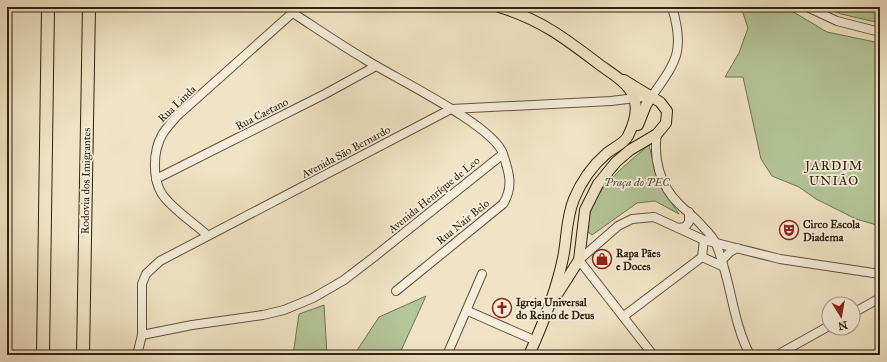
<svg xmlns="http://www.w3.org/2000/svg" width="887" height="362" viewBox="0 0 887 362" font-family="'IM FELL Great Primer',serif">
<rect width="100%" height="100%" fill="#f1e4c6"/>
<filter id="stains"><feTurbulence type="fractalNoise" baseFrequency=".005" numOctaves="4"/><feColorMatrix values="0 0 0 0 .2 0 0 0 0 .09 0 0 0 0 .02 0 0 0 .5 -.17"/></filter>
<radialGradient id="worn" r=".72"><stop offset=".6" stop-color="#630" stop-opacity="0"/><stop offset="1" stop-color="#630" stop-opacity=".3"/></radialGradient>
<g fill="#b4c599" stroke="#737354">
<polygon points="741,7 785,7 827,32 880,43 880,226 856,219 816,199 799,187 772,176 761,159 743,77 725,77 739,53 748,28"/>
<polygon points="824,7 880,7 880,23 841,14"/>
<path d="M649,145L658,183L679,214L655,201L637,203L592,235L587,231C588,224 588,218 590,212C596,188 630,161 649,145Z"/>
<polygon points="426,296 399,355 354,355 379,317"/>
<polygon points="324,305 327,355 293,355 299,314"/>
</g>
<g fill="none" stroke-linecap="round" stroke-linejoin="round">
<defs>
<g id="minor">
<polyline points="807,7 837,21 880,32"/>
<path d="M657,134C653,158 660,186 679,204C687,212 696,218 703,227C708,232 714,238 716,244C731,279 732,321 750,355"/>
<polyline points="156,179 325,94 376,66"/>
<polyline points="679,228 685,227 689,222 689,212"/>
<path d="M207,235C194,223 171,208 162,194C152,178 153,151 162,135C166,128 172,122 177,116L299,7"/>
<polyline points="702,257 704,240"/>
<polyline points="721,261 730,252 737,248"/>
<path d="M396,291L503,204C514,187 509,172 503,154"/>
<polyline points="468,311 536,341"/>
<polyline points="853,313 880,298"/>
<polyline points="624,316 702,257 722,266"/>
<path d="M142,335L192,325L263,315L284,310L313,298L344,280L374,257L503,154C494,125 392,77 363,58C339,44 316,28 293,13"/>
<path d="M137,355L142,335V284L146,274L160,261L451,109L611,101L652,96C677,61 685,50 672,7"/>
<polyline points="447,355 482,274"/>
<polyline points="653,355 579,260 618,226 632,219 654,217 704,240 780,259 880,274"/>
<polyline points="777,355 829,326"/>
</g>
<g id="major">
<path d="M499,7C540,19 566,39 600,65C611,73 627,82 633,95C639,108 634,124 628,136C625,143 613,148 607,153C593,165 581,182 574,199C566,218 567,239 563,258C556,292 543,324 529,355"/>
<polyline points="638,125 646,105 652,96"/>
<polyline points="558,293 579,260 585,210 598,184 616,162 630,150 657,134 666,123 667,111 660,102 624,80"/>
</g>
<g id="highway">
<polyline points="43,355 48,7"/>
<polyline points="83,355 89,7"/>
</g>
</defs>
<use href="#minor" stroke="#62523d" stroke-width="10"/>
<use href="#major" stroke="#32210f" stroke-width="12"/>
<use href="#highway" stroke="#32210f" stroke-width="14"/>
<use href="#minor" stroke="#f6edda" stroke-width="8"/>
<use href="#major" stroke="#f1e4c6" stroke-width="10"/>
<use href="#highway" stroke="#f1e4c6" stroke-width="12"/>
</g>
<defs>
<symbol id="theatre-ring" viewBox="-11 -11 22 22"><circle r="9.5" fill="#f6edda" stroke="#8f2418" stroke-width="1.5"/><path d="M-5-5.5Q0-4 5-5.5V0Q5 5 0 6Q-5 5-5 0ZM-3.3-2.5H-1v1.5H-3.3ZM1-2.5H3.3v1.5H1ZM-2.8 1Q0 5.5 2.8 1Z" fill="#8f2418"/></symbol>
<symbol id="shop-ring" viewBox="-11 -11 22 22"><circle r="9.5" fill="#f6edda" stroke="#8f2418" stroke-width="1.5"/><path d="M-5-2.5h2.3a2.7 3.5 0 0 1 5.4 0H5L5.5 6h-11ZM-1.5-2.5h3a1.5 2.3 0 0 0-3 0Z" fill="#8f2418"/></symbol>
<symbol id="church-ring" viewBox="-11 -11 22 22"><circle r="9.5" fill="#f6edda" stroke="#8f2418" stroke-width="1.5"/><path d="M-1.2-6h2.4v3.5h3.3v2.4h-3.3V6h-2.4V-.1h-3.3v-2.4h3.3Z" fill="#8f2418"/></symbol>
</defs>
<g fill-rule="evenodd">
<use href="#theatre-ring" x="778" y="219" width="22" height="22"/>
<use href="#shop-ring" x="591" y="248" width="22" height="22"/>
<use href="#church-ring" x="491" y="297" width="22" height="22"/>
</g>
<g text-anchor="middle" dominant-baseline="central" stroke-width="3.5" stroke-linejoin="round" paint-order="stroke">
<g font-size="11" fill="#32210f" stroke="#f6edda">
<text transform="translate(177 104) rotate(-44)">Rua Linda</text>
<text transform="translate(262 114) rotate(-27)">Rua Caetano</text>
<text transform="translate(346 152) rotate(-28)">Avenida São Bernardo</text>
<text transform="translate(86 181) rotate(-89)">Rodovia dos Imigrantes</text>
<text transform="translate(434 195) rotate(-39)">Avenida Henríque de Leo</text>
<text transform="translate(463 222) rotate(-39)">Rua Nair Belo</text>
</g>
<g font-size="11" font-style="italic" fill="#595238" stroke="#f6edda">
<text x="637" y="182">Praça do PEC</text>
</g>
<g font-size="11" font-weight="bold" fill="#32210f" stroke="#f6edda" text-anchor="start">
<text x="803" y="224">Circo Escola<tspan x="803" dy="13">Diadema</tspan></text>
<text x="616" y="253">Rapa Pães<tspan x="616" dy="13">e Doces</tspan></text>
<text x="516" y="302">Igreja Universal<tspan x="516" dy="13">do Reino de Deus</tspan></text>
</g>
<g font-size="13" letter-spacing="1" fill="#32210f" stroke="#f6edda">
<text x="834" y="166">JARDIM<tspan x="834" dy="15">UNIÃO</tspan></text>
</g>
</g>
<rect width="887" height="362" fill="none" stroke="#f1e4c6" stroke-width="24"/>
<rect x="8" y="8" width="871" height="346" fill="none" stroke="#32210f" stroke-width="2"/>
<rect x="12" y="12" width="863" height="338" fill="none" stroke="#32210f"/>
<g transform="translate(841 316) rotate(169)"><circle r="19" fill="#f6edda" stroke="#a89b89"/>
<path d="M0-3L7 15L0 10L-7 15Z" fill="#8f2418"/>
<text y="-6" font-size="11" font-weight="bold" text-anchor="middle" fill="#32210f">N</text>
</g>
<rect width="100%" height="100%" filter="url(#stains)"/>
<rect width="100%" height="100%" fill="url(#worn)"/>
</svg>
